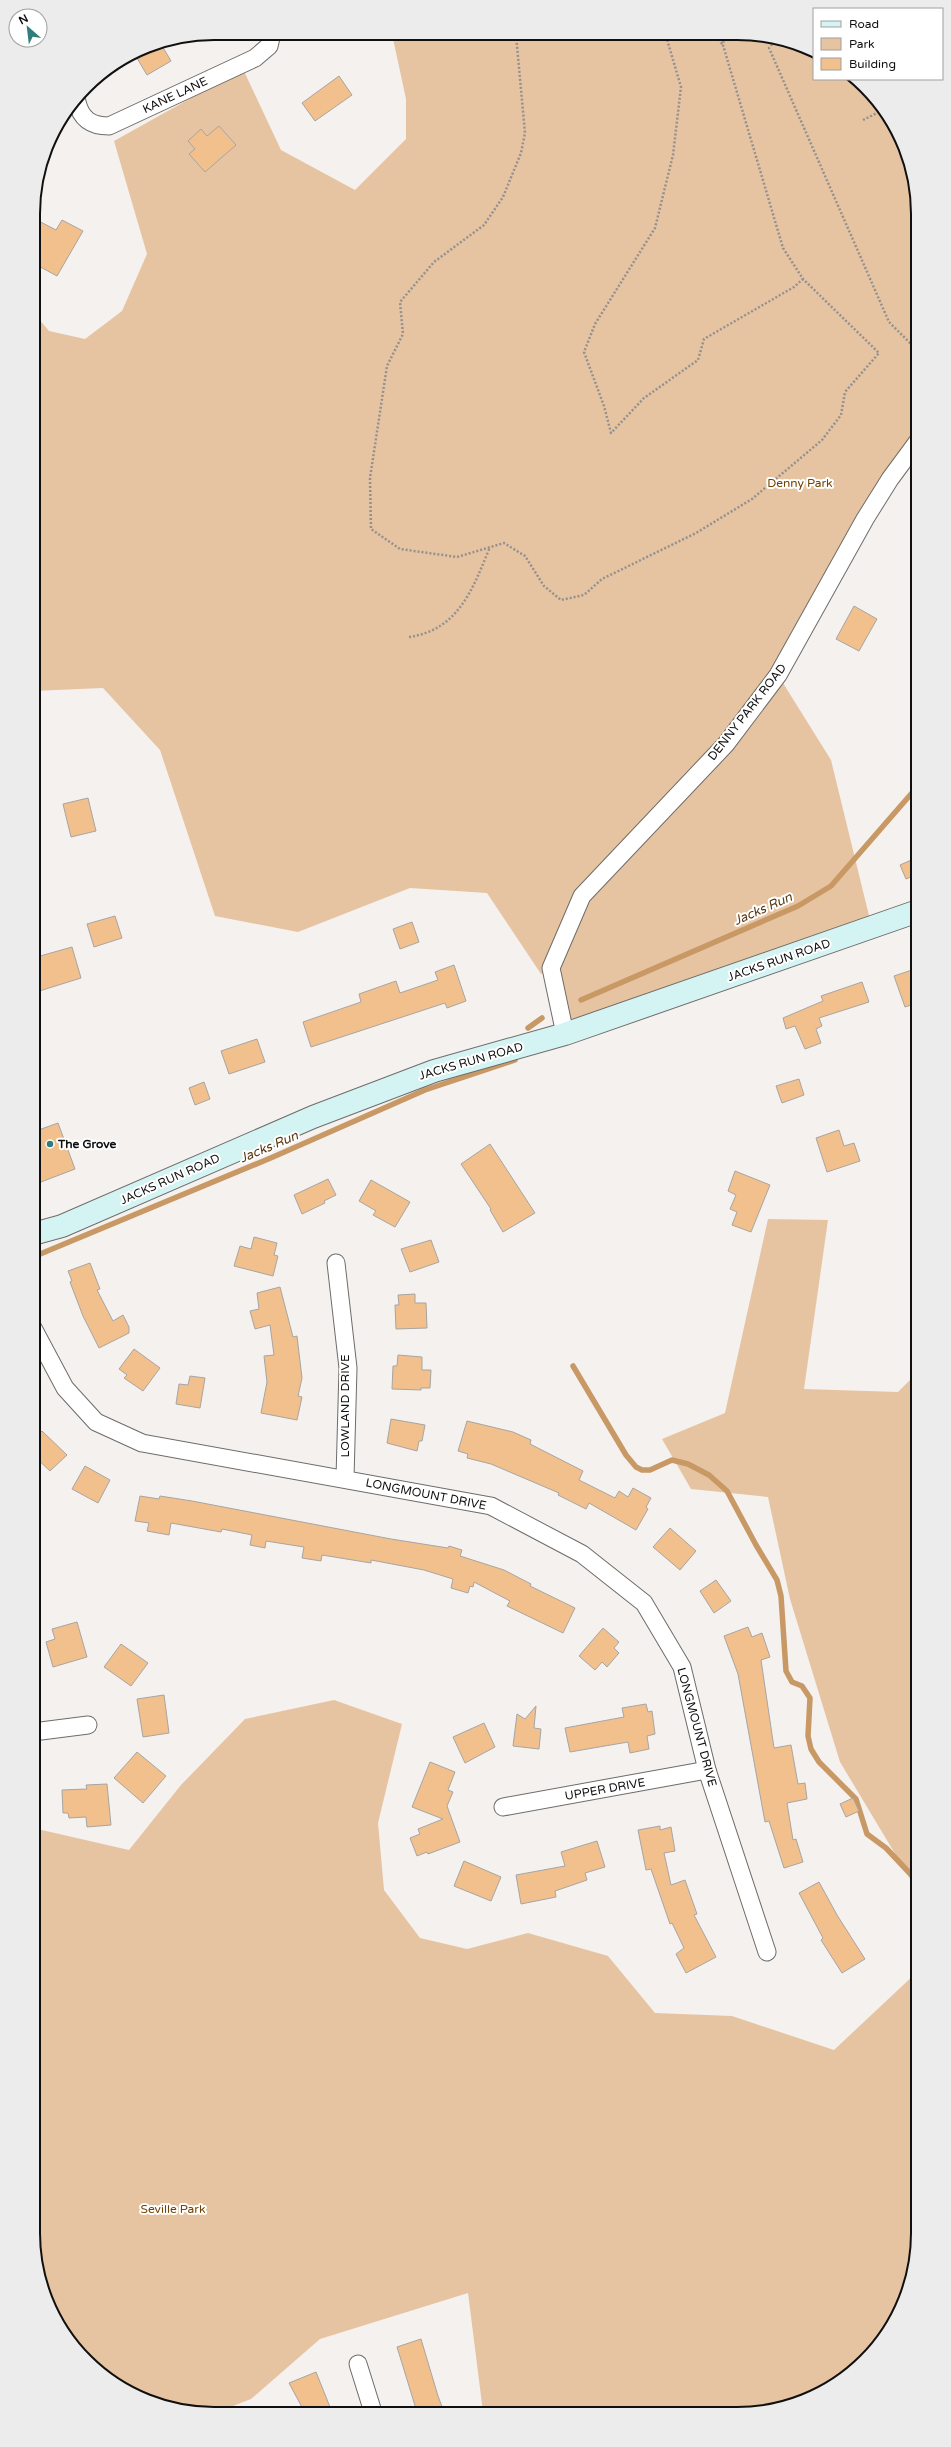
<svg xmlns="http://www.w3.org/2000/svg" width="951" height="2447" viewBox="0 0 951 2447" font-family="'Varela Round',sans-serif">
<rect width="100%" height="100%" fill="#f4f1ef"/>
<g fill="#e7c4a1">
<polygon points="392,34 772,36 814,51 814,79 855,79 865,86 894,124 912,168 918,214 918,427 880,479 859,514 778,675 831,760 872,928 565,1034 551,969 541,974 487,893 410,888 298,932 215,916 160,750 103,688 33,691 33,312 49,331 85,339 122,311 147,254 114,141 243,69 281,150 355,190 406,139 406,99"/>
<polygon points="768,1219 828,1220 804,1389 898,1392 918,1372 918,2244 904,2302 873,2352 828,2390 783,2408 737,2414 483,2412 468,2293 320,2339 251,2399 220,2411 179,2411 134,2395 86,2361 57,2324 39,2279 33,2233 33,1828 129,1850 181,1785 245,1719 334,1700 402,1724 378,1823 384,1890 420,1938 467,1949 528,1933 608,1956 655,2013 732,2016 834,2050 916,1973 915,1887 840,1762 790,1599 768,1497 691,1489 662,1439 725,1413"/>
</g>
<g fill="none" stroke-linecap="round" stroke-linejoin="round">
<g stroke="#c89865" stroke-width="5.5">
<polyline points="581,1000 798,906 831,886 918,786"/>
<polyline points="528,1028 542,1018"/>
<polyline points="33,1257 273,1157 425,1090 515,1060"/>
<polyline points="573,1366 626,1455 636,1467 642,1470 650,1470 672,1460 688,1464 709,1475 727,1491 756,1545 777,1580 781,1596 786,1671 792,1682 802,1686 810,1698 808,1736 811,1749 819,1762 856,1799 867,1834 886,1848 918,1882"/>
</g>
</g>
<g fill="#f1c08c" stroke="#a7a5a3">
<polygon points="161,44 171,61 147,75 134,53 145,47"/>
<polygon points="339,76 352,95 315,121 302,103"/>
<polygon points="219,126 236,145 205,172 189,154 195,149 188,141 201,129 207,136"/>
<polygon points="33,218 56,230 62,220 83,231 57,276 33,263"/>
<polygon points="854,606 877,619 859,651 836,639"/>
<polygon points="88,798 96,831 71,837 63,804"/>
<polygon points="918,857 918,874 906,879 900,865"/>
<polygon points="115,916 122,938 94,947 87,924"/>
<polygon points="412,922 419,942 400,949 393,929"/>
<polygon points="72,947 81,978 33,993 33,958"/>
<polygon points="454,965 466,1001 447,1008 445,1003 311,1047 303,1022 361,1002 359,994 396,981 400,993 438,980 435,972"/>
<polygon points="918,968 918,1003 905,1007 894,976"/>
<polygon points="862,982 869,1002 819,1018 822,1026 816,1029 821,1043 805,1049 795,1026 786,1029 783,1018 823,1001 821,996"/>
<polygon points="257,1039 265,1062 229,1074 221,1051"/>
<polygon points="799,1079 804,1095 782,1103 776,1086"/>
<polygon points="204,1082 210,1099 195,1105 189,1088"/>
<polygon points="58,1123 75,1169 41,1182 33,1161 33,1132"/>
<polygon points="839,1130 844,1146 854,1143 860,1161 827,1172 816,1138"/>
<polygon points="490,1144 535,1213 503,1232 490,1210 491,1209 461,1164"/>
<polygon points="735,1171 770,1185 751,1232 732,1225 737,1212 730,1209 736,1195 728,1191"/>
<polygon points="328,1179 336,1195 324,1201 325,1203 302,1214 294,1195"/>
<polygon points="371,1180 410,1202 395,1227 373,1215 376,1211 359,1201"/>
<polygon points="254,1237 277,1243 274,1255 278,1256 273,1276 234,1266 240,1246 251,1249"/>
<polygon points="431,1240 439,1262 410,1272 401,1249"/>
<polygon points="90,1263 100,1289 97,1290 113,1321 123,1315 129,1327 129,1333 99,1348 83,1316 70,1282 72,1281 68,1271"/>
<polygon points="280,1287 293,1337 297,1336 302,1378 298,1396 302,1397 297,1420 261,1413 267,1382 264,1356 274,1355 270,1325 255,1329 250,1311 259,1309 257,1293"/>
<polygon points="415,1294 415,1303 426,1303 427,1328 396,1329 395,1305 399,1305 398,1295"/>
<polygon points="134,1349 160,1368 143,1391 124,1378 127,1375 119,1369"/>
<polygon points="398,1355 422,1357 422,1370 431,1370 430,1388 421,1388 421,1390 392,1389 393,1366 397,1366"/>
<polygon points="190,1376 205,1378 200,1408 176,1404 179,1384 188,1385"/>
<polygon points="391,1419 425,1425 422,1441 419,1441 417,1451 387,1443"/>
<polygon points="467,1421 513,1432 531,1440 530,1444 583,1471 579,1480 615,1498 619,1491 628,1497 633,1488 651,1498 646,1507 648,1509 636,1530 589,1503 586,1509 558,1495 559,1493 491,1464 467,1458 468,1454 458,1451"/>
<polygon points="42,1431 67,1455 50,1471 33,1455 33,1440"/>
<polygon points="85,1466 110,1480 98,1503 72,1489"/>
<polygon points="140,1496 159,1499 160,1496 192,1501 391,1539 448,1548 449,1546 462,1550 460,1556 504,1570 531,1584 530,1586 575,1608 563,1633 507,1606 510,1601 474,1582 473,1587 470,1586 468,1593 451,1588 453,1579 424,1570 371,1560 371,1563 322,1555 321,1561 302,1558 304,1547 266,1541 265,1548 250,1545 252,1535 222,1529 221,1532 171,1523 169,1535 147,1531 149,1523 135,1521"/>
<polygon points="670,1528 696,1551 680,1570 653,1547"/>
<polygon points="716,1580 731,1601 714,1613 700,1591"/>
<polygon points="77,1622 87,1657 53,1667 46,1642 55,1639 52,1629"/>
<polygon points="748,1627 752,1637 762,1633 770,1657 761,1660 774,1748 791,1745 798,1784 805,1783 807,1799 787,1803 793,1840 796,1839 803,1862 784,1868 769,1821 765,1822 738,1674 724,1636"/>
<polygon points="603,1628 619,1642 614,1648 619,1653 607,1667 602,1662 595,1670 579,1656"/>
<polygon points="121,1644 148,1663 131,1686 104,1667"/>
<polygon points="164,1695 169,1733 143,1737 137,1699"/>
<polygon points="646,1704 648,1712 652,1711 655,1734 647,1736 649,1749 630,1753 628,1742 570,1752 565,1728 624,1717 622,1708"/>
<polygon points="536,1706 534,1728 541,1729 539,1749 513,1746 517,1714 525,1719"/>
<polygon points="484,1723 495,1747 465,1763 453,1737"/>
<polygon points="137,1752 166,1776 143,1803 114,1778"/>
<polygon points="430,1762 455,1772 448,1790 453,1792 447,1806 460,1842 428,1854 427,1852 417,1856 410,1838 420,1834 418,1829 443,1819 412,1807"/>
<polygon points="107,1784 111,1825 87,1827 86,1817 69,1818 68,1813 63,1813 62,1790 87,1789 86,1785"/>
<polygon points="853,1798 859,1811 846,1817 840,1804"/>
<polygon points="660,1826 660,1830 671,1827 675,1851 664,1853 671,1885 685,1880 697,1914 694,1915 716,1957 686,1973 676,1954 684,1948 672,1923 670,1924 651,1869 646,1870 638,1830"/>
<polygon points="597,1841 605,1867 585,1873 587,1880 555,1891 556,1897 521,1904 516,1875 565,1866 561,1852"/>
<polygon points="464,1861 501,1877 491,1901 454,1886"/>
<polygon points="819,1882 837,1915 865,1959 842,1973 821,1940 823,1938 799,1893"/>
<polygon points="421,2339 438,2396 444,2412 417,2412 397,2347"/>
<polygon points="316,2372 332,2412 304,2411 289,2383"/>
</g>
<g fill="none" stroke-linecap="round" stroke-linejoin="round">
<defs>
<g id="street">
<path d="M77,102C81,119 91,126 109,126L255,58L269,46L272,33"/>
<polyline points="565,1034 551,968 582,896 726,744 778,675 865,519 890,479 918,441"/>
<polyline points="336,1263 348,1368 345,1478"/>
<polyline points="33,1328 65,1388 96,1422 142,1443 491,1506 582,1554 644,1603 682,1667 707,1770 767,1952"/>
<polyline points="33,1732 88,1725"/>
<polyline points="503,1807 707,1770"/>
<polyline points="358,2364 373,2412"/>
</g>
<polyline id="secondary" points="33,1234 62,1226 313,1117 434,1071 565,1034 918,911"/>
</defs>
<use href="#street" stroke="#6e6c69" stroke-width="19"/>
<use href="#secondary" stroke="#6e6c69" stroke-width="24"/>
<g stroke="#939190" stroke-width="2.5" stroke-dasharray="2 2" stroke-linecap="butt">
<polyline points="516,35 525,133 521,153 503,197 484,225 434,262 400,302 403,334 387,366 370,478 371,529 400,549 457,557 504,543 525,556 544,586 561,600 584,595 602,579 696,533 752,499 822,440 841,415 845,392 879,353 803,279 783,248 723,45 724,36"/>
<polyline points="666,36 681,87 673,155 655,228 595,324 584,352 604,406 611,433 644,398 698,360 704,339 794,287 803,279"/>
<polyline points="716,36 723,45"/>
<polyline points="777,38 769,48 889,322 915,348"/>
<polyline points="863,120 883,110"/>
<path d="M409,637C459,630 473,588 490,547"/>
</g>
<use href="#street" stroke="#fff" stroke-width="17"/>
<use href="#secondary" stroke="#d4f3f3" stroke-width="22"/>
</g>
<circle fill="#327c7c" stroke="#fff" stroke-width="1.5" cx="50" cy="1144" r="4"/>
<g text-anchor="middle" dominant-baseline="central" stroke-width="4" stroke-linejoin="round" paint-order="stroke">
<g font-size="12" fill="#111010" stroke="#fff">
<text transform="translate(175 95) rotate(-25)">KANE LANE</text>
<text transform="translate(747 712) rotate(-52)">DENNY PARK ROAD</text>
<text transform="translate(779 960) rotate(-19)">JACKS RUN ROAD</text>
<text transform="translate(471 1061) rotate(-16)">JACKS RUN ROAD</text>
<text transform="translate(170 1179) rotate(-24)">JACKS RUN ROAD</text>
<text transform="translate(345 1406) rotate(-90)">LOWLAND DRIVE</text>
<text transform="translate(426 1494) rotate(11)">LONGMOUNT DRIVE</text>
<text transform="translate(697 1727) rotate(75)">LONGMOUNT DRIVE</text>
<text transform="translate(605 1789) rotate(-10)">UPPER DRIVE</text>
</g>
<g font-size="12" fill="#714300" stroke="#fff">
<text x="800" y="483">Denny Park</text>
<text x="173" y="2209">Seville Park</text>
</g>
<g font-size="12" font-weight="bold" fill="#111010" stroke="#fff" text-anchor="start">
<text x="58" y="1144">The Grove</text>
</g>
<g font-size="13" font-style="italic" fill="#593810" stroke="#fff">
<text transform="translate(763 909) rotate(-24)">Jacks Run</text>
<text transform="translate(269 1147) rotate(-23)">Jacks Run</text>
</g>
</g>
<path d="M0 0H951V2447H0ZM214 40H737A174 174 0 0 1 911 214V2233A174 174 0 0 1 737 2407H214A174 174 0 0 1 40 2233V214A174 174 0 0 1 214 40Z" fill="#ececec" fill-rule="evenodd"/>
<path fill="none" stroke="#111010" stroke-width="2" d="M214 40H737A174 174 0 0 1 911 214V2233A174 174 0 0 1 737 2407H214A174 174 0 0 1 40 2233V214A174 174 0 0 1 214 40Z"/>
<rect x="813" y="8" width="130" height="72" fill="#ffffff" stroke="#a09f9f"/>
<rect x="821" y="21" width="20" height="6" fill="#d4f3f3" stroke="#a09f9f"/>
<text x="849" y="28" font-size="12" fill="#111010">Road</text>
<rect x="821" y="38" width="20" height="12" fill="#e7c4a1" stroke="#a09f9f"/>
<text x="849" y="48" font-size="12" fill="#111010">Park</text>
<rect x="821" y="58" width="20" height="12" fill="#f1c08c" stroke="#a09f9f"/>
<text x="849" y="68" font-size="12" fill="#111010">Building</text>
<g transform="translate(28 28) rotate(332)"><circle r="19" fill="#ffffff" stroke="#a09f9f"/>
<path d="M0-3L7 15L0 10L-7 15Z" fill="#327c7c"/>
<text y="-6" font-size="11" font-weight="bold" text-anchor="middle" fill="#111010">N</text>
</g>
</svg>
